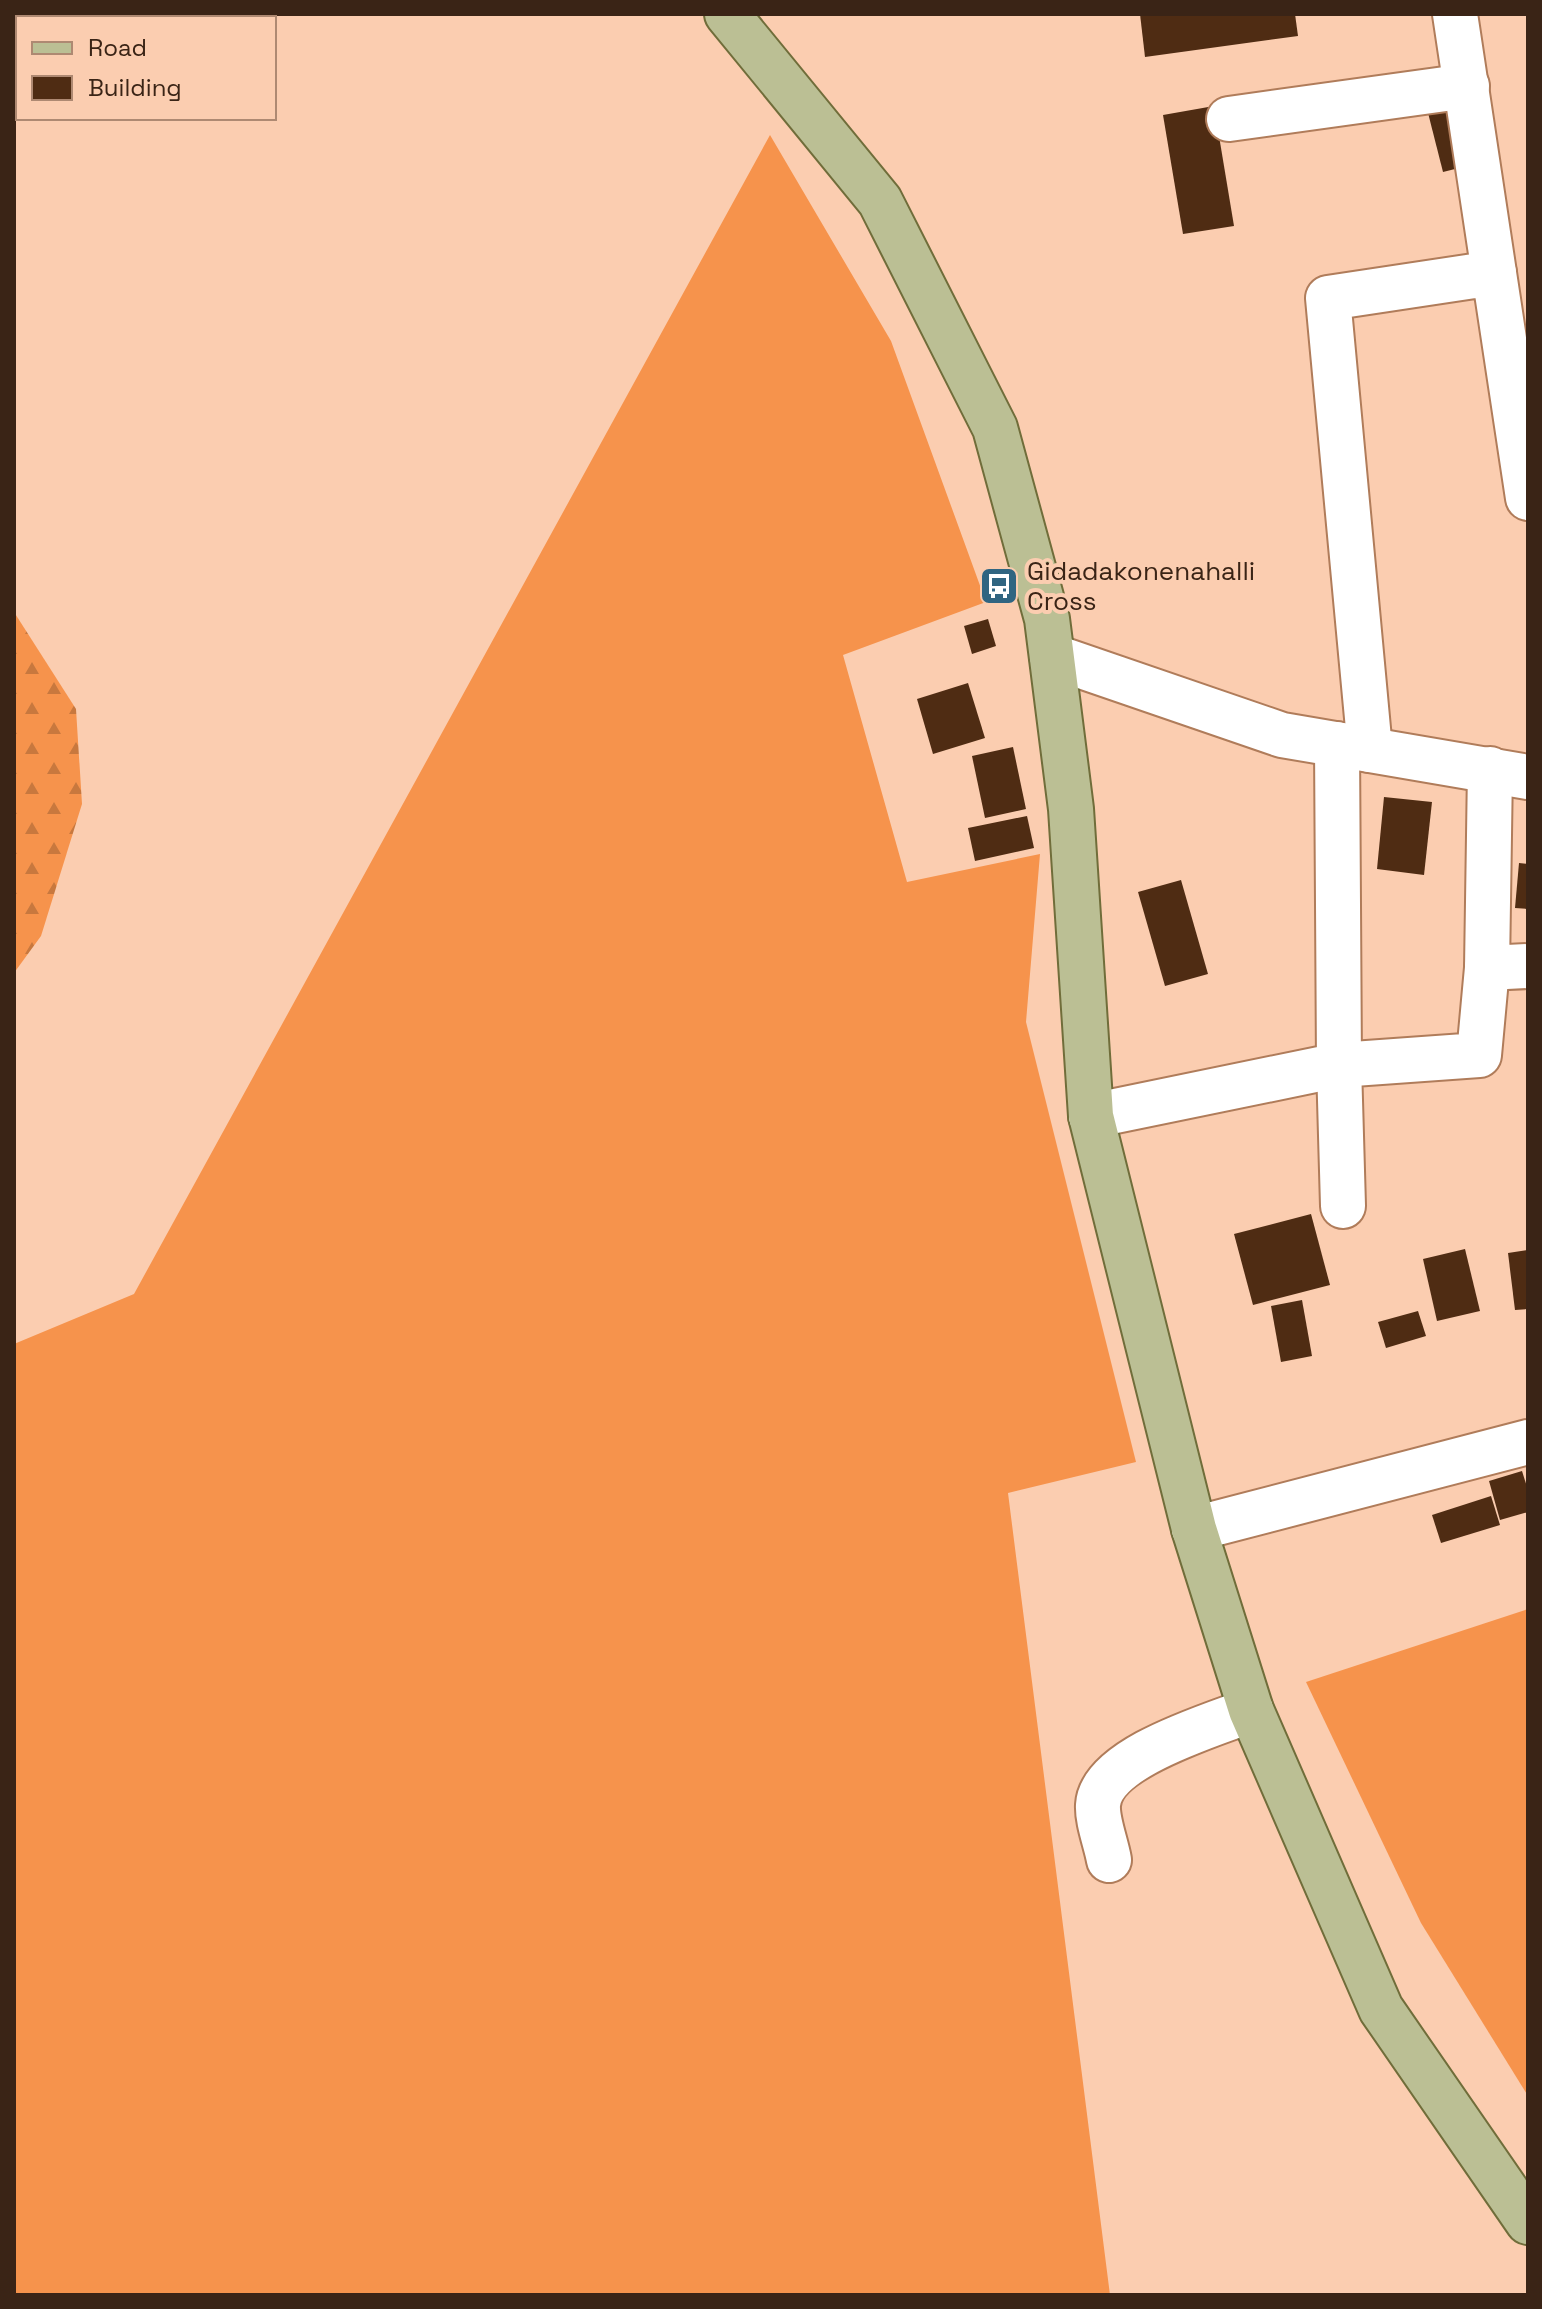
<svg xmlns="http://www.w3.org/2000/svg" width="1542" height="2309" viewBox="0 0 1542 2309" font-family="'Space Grotesk',sans-serif">
<defs>
<pattern id="forest-firs" width="22" height="20" patternUnits="userSpaceOnUse" patternTransform="scale(2)"><rect width="22" height="20" fill="#f6934c"/><path d="M5 1l3.5 6h-7zM16 11l3.5 6h-7z" fill="#c8783e"/></pattern>
</defs>
<rect width="100%" height="100%" fill="#fbcdb0"/>
<g fill="#f6934c">
<polygon points="770,135 891,341 986,602 843,655 907,882 1040,854 1026,1022 1136,1462 1008,1493 1110,2295 14,2295 14,1344 134,1294"/>
<polygon points="1528,1609 1528,2096 1421,1923 1306,1682"/>
</g>
<polygon fill="url(#forest-firs)" points="14,612 76,709 82,804 41,936 14,973"/>
<g fill="#4f2c13">
<polygon points="1140,14 1295,14 1298,36 1145,57"/>
<polygon points="1454,98 1471,165 1443,172 1426,105"/>
<polygon points="1214,106 1234,226 1183,234 1163,115"/>
<polygon points="988,619 996,646 972,654 964,626"/>
<polygon points="968,683 985,738 933,754 917,699"/>
<polygon points="1013,747 1026,809 985,818 972,756"/>
<polygon points="1384,797 1432,802 1424,875 1377,869"/>
<polygon points="1027,816 1034,848 975,861 968,828"/>
<polygon points="1519,863 1528,864 1528,909 1515,908"/>
<polygon points="1181,880 1208,974 1165,986 1138,892"/>
<polygon points="1311,1214 1330,1285 1253,1305 1234,1234"/>
<polygon points="1465,1249 1480,1311 1437,1321 1423,1259"/>
<polygon points="1528,1250 1528,1309 1515,1310 1508,1253"/>
<polygon points="1302,1300 1312,1356 1281,1362 1271,1306"/>
<polygon points="1418,1311 1426,1336 1386,1348 1378,1322"/>
<polygon points="1522,1471 1528,1490 1528,1512 1500,1520 1489,1481"/>
<polygon points="1491,1496 1500,1525 1441,1543 1432,1515"/>
</g>
<g fill="none" stroke-linecap="round" stroke-linejoin="round">
<defs>
<g id="minor">
<polyline points="1455,14 1494,273"/>
<polyline points="1229,119 1467,86"/>
<polyline points="1052,656 1282,735 1528,777"/>
<polyline points="1370,750 1328,298 1494,273 1528,498"/>
<polyline points="1490,769 1487,968 1528,966"/>
<polyline points="1091,1116 1339,1065 1337,744"/>
<polyline points="1343,1206 1339,1065 1479,1055 1487,968"/>
<polyline points="1194,1529 1528,1442"/>
<path d="M1109,1860C1106,1843 1097,1821 1098,1805C1101,1757 1213,1725 1251,1710"/>
</g>
<polyline id="major" points="727,14 880,201 995,428 1047,619 1071,809 1091,1116 1194,1529 1251,1710 1381,2009 1528,2222"/>
</defs>
<use href="#minor" stroke="#b07c5a" stroke-width="48"/>
<use href="#major" stroke="#706d3a" stroke-width="48"/>
<use href="#minor" stroke="#fff" stroke-width="44"/>
<use href="#major" stroke="#bbbf94" stroke-width="44"/>
</g>
<defs>
<symbol id="bus-square" viewBox="-11 -11 22 22"><rect x="-9" y="-9" width="18" height="18" rx="4" fill="#306581" stroke="#fbcdb0"/><path d="M-5-6H5V4H4V6H2V4H-2V6H-4V4H-5ZM-3.5-4V0h7V-4ZM-3.5 1.2v1.5H-2V1.2ZM2 1.2v1.5H3.5V1.2Z" fill="#fff"/></symbol>
</defs>
<g fill-rule="evenodd">
<use href="#bus-square" x="977" y="564" width="44" height="44"/>
</g>
<g text-anchor="middle" dominant-baseline="central" stroke-width="8" stroke-linejoin="round" paint-order="stroke">
<g font-size="26" fill="#3a2416" stroke="#fbcdb0" text-anchor="start">
<text x="1027" y="571">Gidadakonenahalli<tspan x="1027" dy="30">Cross</tspan></text>
</g>
</g>
<rect width="1542" height="2309" fill="none" stroke="#3a2416" stroke-width="32"/>
<rect x="16" y="16" width="260" height="104" fill="#fbcdb0" stroke="#ae8972" stroke-width="2"/>
<rect x="32" y="42" width="40" height="12" fill="#bbbf94" stroke="#ae8972" stroke-width="2"/>
<text x="88" y="56" font-size="24" fill="#3a2416">Road</text>
<rect x="32" y="76" width="40" height="24" fill="#4f2c13" stroke="#ae8972" stroke-width="2"/>
<text x="88" y="96" font-size="24" fill="#3a2416">Building</text>
</svg>
